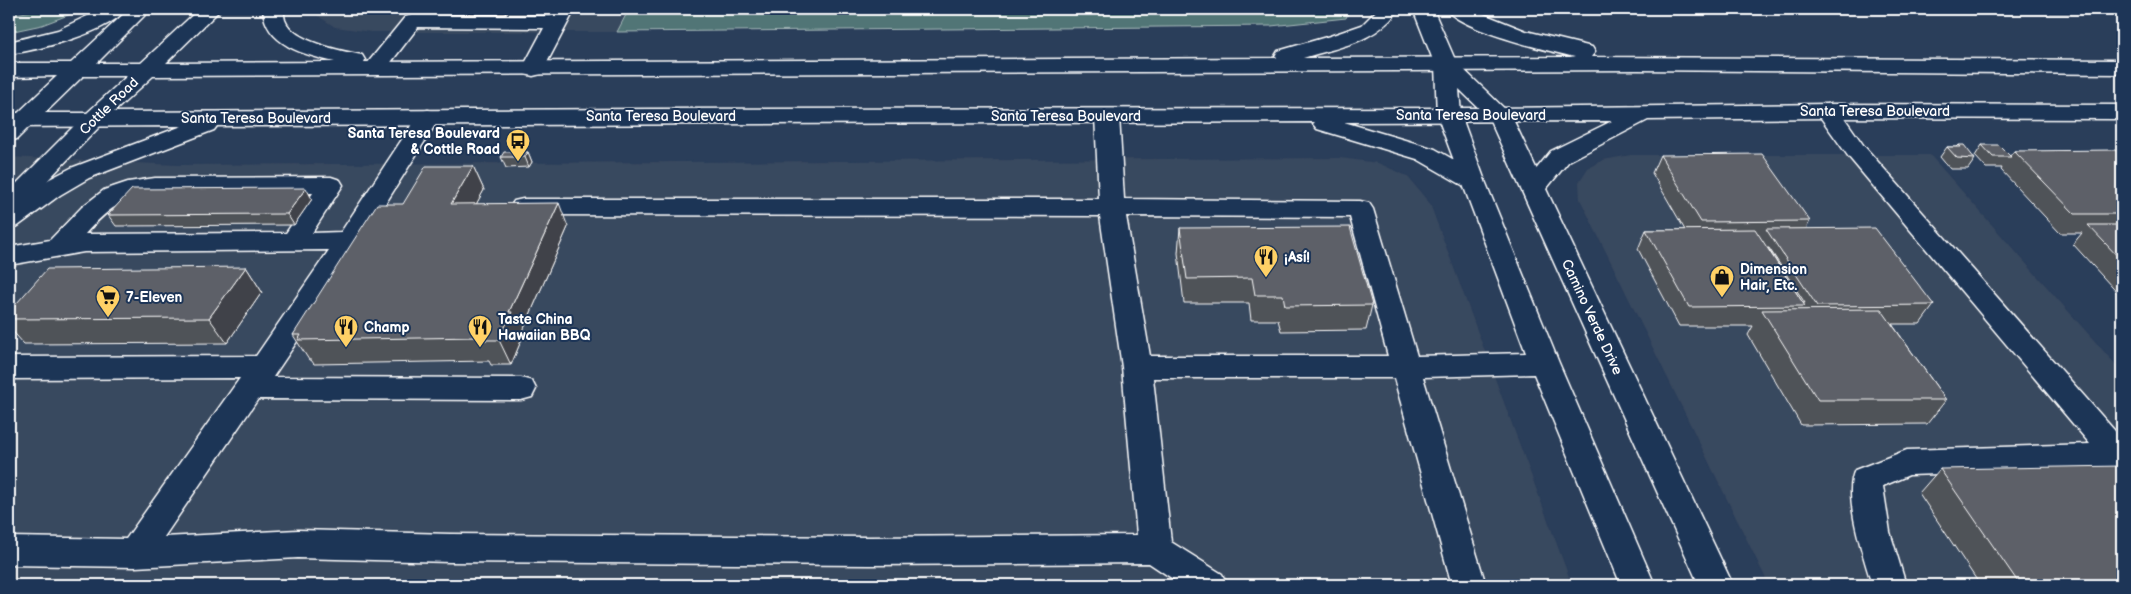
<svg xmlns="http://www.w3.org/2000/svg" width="2131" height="594" viewBox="0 0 2131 594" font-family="'Balsamiq Sans',sans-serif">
<rect width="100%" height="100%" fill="#2a3e5a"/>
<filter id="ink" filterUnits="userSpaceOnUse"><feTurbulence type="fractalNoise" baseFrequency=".02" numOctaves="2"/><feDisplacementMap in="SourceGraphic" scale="10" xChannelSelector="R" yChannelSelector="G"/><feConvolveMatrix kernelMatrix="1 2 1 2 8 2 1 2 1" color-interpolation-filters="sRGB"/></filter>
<g filter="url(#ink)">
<g fill="#39485e">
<polygon points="316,9 629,9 617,32 371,32 335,27 318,16"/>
<polygon points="1631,155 1930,155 2122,372 2122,585 1769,585 1580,199 1579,182 1588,168 1603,160"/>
<polygon points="9,157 177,165 1340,158 1378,163 1407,176 1430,204 1572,585 9,585"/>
</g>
<g fill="#517576" stroke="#a8baba">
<polygon points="45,9 84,9 42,25 9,32 9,15"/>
<polygon points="629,9 1350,9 1346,18 1271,26 617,32"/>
</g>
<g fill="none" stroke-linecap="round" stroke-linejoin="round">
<defs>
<g id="minor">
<polygon points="555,9 575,9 541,74 533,76 525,74 522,69 544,28 418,27 385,70 377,72 369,70 366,65 405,17 412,15 551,16"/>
<path d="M1413,9H1433L1456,62L1511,115L1733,585H1699L1489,118L1459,89L1461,115L1485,181L1559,363L1655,585H1621L1534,374L1423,377L1486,585H1452L1394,378H1153L1171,542L1222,574L1227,585H1182L1149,563L870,565L450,562L298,558L135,567L9,565V537L126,539L240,378L9,379V357L256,356L329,250L84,252L9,265V247L50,240L82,207L104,190L128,182L155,178L331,177L340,180L343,185L312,233L341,232L420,112L428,110L436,112L440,117L323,303L273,377L521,378L532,381L536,389L532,397L521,400L258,399L164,537L298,530L450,534L870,537L1137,535L1122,367L1100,216L523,215L514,213L510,207L514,201L523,199H1099L1095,116L1099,111L1107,109L1115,111L1119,116L1124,199L1360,201L1369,203L1373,209L1417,356L1526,353L1437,115L1435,65ZM313,193L286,233L85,234C109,208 120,199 155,194ZM1126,216L1350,217L1388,356H1150Z"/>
<path d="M1828,104L1836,106L1864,146L2122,439V472L2110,468L1909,475L1883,486L1890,532L1906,585H1872C1864,558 1842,494 1855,470L1907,450L2090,444L1848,156L1816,111L1820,106Z"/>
<polygon points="94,112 102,114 106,119 102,124 18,211 9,213 9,191 86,114"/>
<polygon points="24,113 32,115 36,120 17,139 9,141 9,122 16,115"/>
</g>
<g id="major">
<path d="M102,9H126C109,33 38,50 9,54V42L58,30Z"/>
<path d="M129,9H151L97,63H141L199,9H221L166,63L335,62C305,55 265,45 263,9H283C284,12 284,17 285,20C293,42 342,51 362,55L365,60L364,62L1277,58L1275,56L1278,51L1330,36L1362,25L1378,9H1399C1377,42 1339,47 1303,58L1575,57C1549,51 1460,30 1446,9H1471L1526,31L1592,47L1595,52L1591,57L2122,60V74L1637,70L153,76L114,112L651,109L1499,108L1828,104L2122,105V119L1828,118L1648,120L1569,161L1542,194L1533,196L1524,194L1521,188L1551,151L1612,121L1344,122L1435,149L1482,176L1485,181L1482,186L1473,189L1464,186L1417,159L1317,129L1313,124L1315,122L217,126L214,130L89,178L60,195L18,226L9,228V208L42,183L71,168L182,126L9,127V113H18L57,76L9,77V63H71ZM83,76H127L87,113H45Z"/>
</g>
</defs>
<use href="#minor" stroke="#fff" stroke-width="3"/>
<use href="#major" stroke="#fff" stroke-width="3"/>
<use href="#minor" fill="#1d3557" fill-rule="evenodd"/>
<use href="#major" fill="#1d3557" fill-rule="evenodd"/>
</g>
<g fill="#505359" stroke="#fff">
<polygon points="467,9 509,9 506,14 469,14"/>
<polygon points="1922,9 2122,9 2122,12 1927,13"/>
<polygon points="1959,145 1975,159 1968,169 1950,169 1940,157 1947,147 1957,147"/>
<polygon points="1982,145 2010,156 2014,151 2122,157 2122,298 2073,244 2082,233 2060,233 2001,170 2002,168 1986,168 1975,156"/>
<polygon points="528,152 532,162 529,167 506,168 501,157"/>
<polygon points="1660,155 1810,221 1806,229 1934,305 1920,324 1892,324 1946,400 1927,424 1801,425 1748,335 1753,326 1679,326 1638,249 1646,230 1685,230 1652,173"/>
<polygon points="473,166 484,190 476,204 568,227 522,333 523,336 511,365 491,365 489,361 314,364 311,360 309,360 293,335 403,204"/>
<polygon points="312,199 294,225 116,226 108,215"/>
<polygon points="1180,228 1372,305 1366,330 1281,331 1278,320 1251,320 1249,303 1184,303 1178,253"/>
<polygon points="246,267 262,292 227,343 24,344 9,327 9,312"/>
<polygon points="1940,469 2122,585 1980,585 1919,493"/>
</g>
<g fill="#414348" stroke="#fff">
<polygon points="504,9 509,9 506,14"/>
<polygon points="528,152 532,162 529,167 525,157"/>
<polygon points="473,166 484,190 463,228 451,204"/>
<polygon points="306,188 312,199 294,225 287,214"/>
<polygon points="559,203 568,227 522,333 523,336 511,365 499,340 509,312"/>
<polygon points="246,267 262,292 227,343 209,318"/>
</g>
<g fill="#5d6067" stroke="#fff">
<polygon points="1959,145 1964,145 1975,159 1957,158 1947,147 1961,147"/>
<polygon points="1982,145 1999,145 2011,157 1993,157"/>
<polygon points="2115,150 2122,157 2122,214 2075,214 2014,151"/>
<polygon points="504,152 528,152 525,157 501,157"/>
<polygon points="1762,154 1810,221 1701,222 1660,155"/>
<polygon points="426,166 473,166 451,204 559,203 509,312 512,312 499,340 478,340 479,337 298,340 301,335 293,335 377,204 403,204"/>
<polygon points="306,188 287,214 108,215 132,189"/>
<polygon points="2088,225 2122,225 2122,261"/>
<polygon points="1350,227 1372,305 1285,306 1283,295 1255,295 1252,278 1187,279 1180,228"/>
<polygon points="1875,228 1934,305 1817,306 1766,229"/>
<polygon points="1755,229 1805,306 1689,307 1646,230"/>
<polygon points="1768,248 1769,248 1805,303 1803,303"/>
<polygon points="246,267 209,318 9,319 9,312 47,269"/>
<polygon points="1881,309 1946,400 1818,400 1762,310"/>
<polygon points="2122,466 2122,585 2020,585 1940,469"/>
</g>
</g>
<defs>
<symbol id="bus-pin" viewBox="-11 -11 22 30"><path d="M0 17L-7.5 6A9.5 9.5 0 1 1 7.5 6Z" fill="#ffd166" stroke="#1d3557"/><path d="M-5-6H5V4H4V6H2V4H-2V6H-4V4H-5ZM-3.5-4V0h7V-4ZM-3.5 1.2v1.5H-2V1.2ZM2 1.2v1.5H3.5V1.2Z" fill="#111"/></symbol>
<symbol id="restaurant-pin" viewBox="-11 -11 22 30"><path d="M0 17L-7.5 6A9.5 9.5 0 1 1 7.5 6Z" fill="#ffd166" stroke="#1d3557"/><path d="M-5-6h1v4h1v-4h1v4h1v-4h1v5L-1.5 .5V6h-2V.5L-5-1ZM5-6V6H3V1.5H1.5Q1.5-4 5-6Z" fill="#111"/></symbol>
<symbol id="shop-pin" viewBox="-11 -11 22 30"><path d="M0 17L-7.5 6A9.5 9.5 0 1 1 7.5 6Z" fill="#ffd166" stroke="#1d3557"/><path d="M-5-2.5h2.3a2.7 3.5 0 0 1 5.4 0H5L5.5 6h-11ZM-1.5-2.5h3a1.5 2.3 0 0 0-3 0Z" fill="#111"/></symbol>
<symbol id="supermarket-pin" viewBox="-11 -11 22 30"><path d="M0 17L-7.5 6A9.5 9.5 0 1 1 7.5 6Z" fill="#ffd166" stroke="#1d3557"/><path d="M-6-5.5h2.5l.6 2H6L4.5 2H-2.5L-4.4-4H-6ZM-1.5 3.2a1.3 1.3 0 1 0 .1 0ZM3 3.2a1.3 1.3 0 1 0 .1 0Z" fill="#111"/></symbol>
</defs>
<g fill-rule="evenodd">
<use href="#bus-pin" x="504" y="127" width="28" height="38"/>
<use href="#restaurant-pin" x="1252" y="243" width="28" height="38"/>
<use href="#shop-pin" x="1708" y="263" width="28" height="38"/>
<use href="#supermarket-pin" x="94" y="283" width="28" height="38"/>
<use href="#restaurant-pin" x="332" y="313" width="28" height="38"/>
<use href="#restaurant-pin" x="466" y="313" width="28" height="38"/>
</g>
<g text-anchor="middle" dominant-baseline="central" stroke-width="4" stroke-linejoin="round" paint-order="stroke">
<g font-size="14" fill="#fff" stroke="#1d3557">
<text transform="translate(109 106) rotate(-44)">Cottle Road</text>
<text x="1875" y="111">Santa Teresa Boulevard</text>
<text x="1471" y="115">Santa Teresa Boulevard</text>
<text x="661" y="116">Santa Teresa Boulevard</text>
<text x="1066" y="116">Santa Teresa Boulevard</text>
<text x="256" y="118">Santa Teresa Boulevard</text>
<text transform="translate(1592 317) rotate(65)">Camino Verde Drive</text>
</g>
<g font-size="14" font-weight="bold" fill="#fff" stroke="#1d3557" text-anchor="start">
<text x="500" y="133" text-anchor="end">Santa Teresa Boulevard<tspan x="500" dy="16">&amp; Cottle Road</tspan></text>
<text x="1284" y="257">¡Así!</text>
<text x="1740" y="269">Dimension<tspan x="1740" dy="16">Hair, Etc.</tspan></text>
<text x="126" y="297">7-Eleven</text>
<text x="498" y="319">Taste China<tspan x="498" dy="16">Hawaiian BBQ</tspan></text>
<text x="364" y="327">Champ</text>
</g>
</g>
<rect width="2131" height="594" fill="none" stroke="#1d3557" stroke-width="30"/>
<rect x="15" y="15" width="2101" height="564" fill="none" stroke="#fff" stroke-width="2" filter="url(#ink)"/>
</svg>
